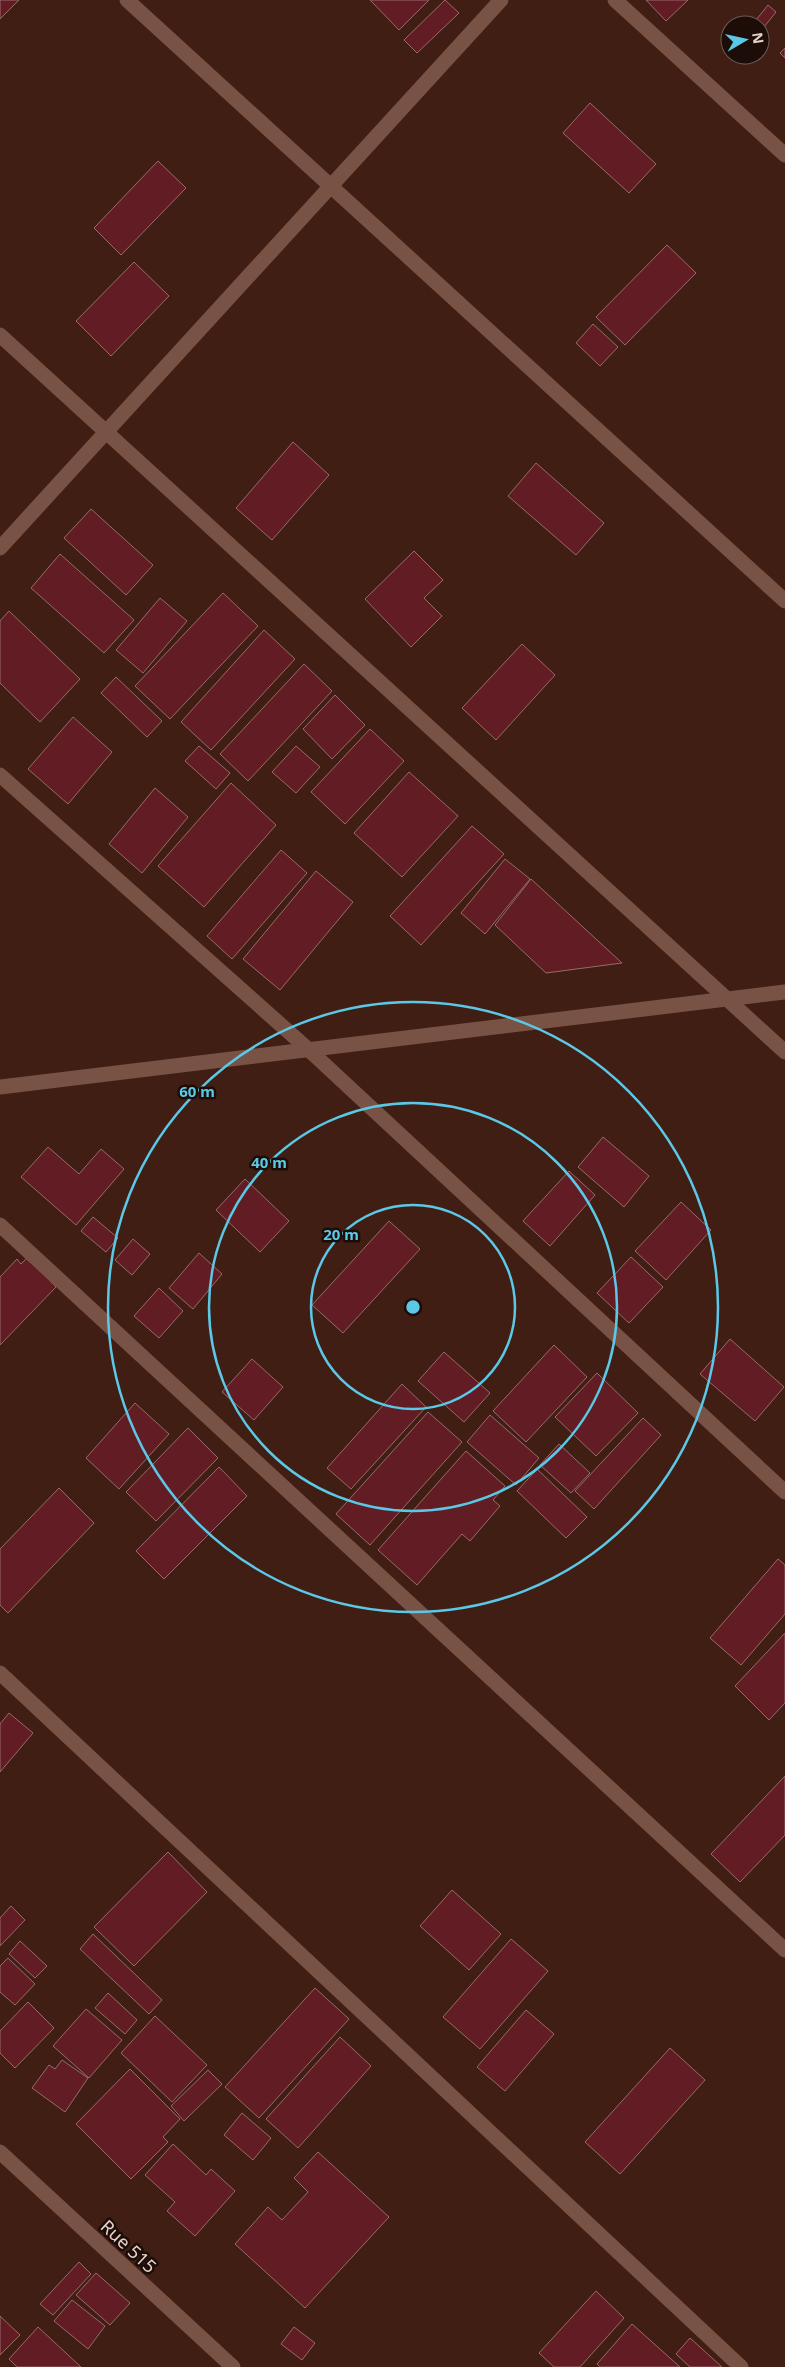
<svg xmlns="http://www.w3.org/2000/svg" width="785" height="2367" viewBox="0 0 785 2367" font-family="'Noto Sans',sans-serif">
<rect width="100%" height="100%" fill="#401e13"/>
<g fill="#621c23" stroke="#976b6c">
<polygon points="0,0 19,0 0,19"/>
<polygon points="370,0 429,0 399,30"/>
<polygon points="445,0 459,13 417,53 404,40"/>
<polygon points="646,0 688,0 666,21"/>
<polygon points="768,5 776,12 760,32 760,25 752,25"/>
<polygon points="785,48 785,58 780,53"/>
<polygon points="590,103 656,164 629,193 563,133"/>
<polygon points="158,161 186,188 121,255 94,228"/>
<polygon points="667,245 696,273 625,345 596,317"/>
<polygon points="134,262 169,296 111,356 76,321"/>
<polygon points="593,324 618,347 600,366 576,343"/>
<polygon points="293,442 329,475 272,540 236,508"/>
<polygon points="536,463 604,523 576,555 508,496"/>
<polygon points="91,509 153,565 126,595 64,538"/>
<polygon points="414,551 443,580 424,598 442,616 411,647 365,599"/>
<polygon points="60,554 134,620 104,653 31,588"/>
<polygon points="223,593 258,626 170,719 135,686"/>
<polygon points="160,598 187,621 143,673 116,650"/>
<polygon points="9,611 80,679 40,722 0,683 0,621"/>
<polygon points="264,630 295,659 211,750 181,722"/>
<polygon points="522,644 555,675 496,740 462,708"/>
<polygon points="304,664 332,691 248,781 220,754"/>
<polygon points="116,677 162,721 147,737 101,693"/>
<polygon points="335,695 365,725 332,759 303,729"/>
<polygon points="73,717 112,752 68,804 28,769"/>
<polygon points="370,729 404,761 345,824 311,792"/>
<polygon points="199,746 230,773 216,789 185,761"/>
<polygon points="296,746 320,767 296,793 272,772"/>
<polygon points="409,772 458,816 402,877 354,833"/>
<polygon points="231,783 276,825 204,907 158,866"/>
<polygon points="155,788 188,817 142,873 109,844"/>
<polygon points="472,826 504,854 421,945 390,916"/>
<polygon points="281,850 307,873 232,959 207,936"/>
<polygon points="505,859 530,879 485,934 461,913"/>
<polygon points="316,871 353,902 280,990 243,959"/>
<polygon points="531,879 622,963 546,973 495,925"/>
<polygon points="603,1137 649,1176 624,1207 578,1167"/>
<polygon points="48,1147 79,1174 101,1149 124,1169 76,1225 21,1177"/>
<polygon points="569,1171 595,1195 550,1246 523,1221"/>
<polygon points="245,1179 289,1221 260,1252 216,1210"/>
<polygon points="681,1202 711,1230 666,1280 635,1251"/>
<polygon points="93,1217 118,1238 106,1252 81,1231"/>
<polygon points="389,1221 420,1249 343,1333 312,1305"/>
<polygon points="133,1239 150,1254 132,1275 115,1260"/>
<polygon points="199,1253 222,1274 193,1309 169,1288"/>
<polygon points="631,1257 663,1287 629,1323 597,1293"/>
<polygon points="27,1258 56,1287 0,1345 0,1277 17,1259 21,1264"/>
<polygon points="159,1288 183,1311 159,1338 134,1316"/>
<polygon points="730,1339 784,1387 755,1421 700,1374"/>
<polygon points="554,1345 587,1377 526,1442 493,1411"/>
<polygon points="444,1352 490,1393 464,1422 418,1381"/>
<polygon points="252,1359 283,1387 254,1420 222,1392"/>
<polygon points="597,1373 638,1413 596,1456 555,1417"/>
<polygon points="402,1384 426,1407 351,1489 327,1468"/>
<polygon points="135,1403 169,1434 119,1489 86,1458"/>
<polygon points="428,1412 462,1442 370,1545 336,1514"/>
<polygon points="490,1415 539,1458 516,1485 467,1442"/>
<polygon points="643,1418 661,1435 594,1509 575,1491"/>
<polygon points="188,1428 218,1458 156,1521 126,1492"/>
<polygon points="559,1444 590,1473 571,1493 540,1465"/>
<polygon points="466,1451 505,1486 493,1500 500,1506 470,1541 462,1534 417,1585 378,1550"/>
<polygon points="219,1467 247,1496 164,1579 136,1551"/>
<polygon points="537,1469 587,1517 566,1538 517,1491"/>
<polygon points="59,1488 94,1523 8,1613 0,1605 0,1549"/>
<polygon points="778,1559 785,1565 785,1614 741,1665 710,1638"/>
<polygon points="785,1633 785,1703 769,1720 735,1686"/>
<polygon points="9,1713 33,1733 0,1772 0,1724"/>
<polygon points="785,1776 785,1835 740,1882 711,1854"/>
<polygon points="168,1852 207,1892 134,1966 94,1927"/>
<polygon points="452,1890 501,1934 469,1970 420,1926"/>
<polygon points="11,1906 25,1920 0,1946 0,1918"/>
<polygon points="93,1934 162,2000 149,2014 80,1949"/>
<polygon points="511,1939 548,1971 480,2049 443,2017"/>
<polygon points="20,1941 47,1966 35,1978 9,1954"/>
<polygon points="8,1958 35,1984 15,2005 0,1992 0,1966"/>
<polygon points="315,1988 349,2019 259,2118 225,2087"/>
<polygon points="108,1993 137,2020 125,2034 95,2008"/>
<polygon points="28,2002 54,2028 15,2068 0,2053 0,2031"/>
<polygon points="86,2009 122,2040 89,2078 53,2046"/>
<polygon points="526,2010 554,2034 505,2091 477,2067"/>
<polygon points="155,2016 207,2065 172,2102 121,2053"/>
<polygon points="340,2037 371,2066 298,2148 266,2119"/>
<polygon points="670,2048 705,2080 620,2174 585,2142"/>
<polygon points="62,2060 88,2078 65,2112 32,2088 49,2065 55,2069"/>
<polygon points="130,2069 180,2119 163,2137 168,2142 131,2179 76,2124"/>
<polygon points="208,2070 222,2084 184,2121 171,2106"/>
<polygon points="242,2113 271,2138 253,2160 224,2135"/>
<polygon points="173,2144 206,2175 211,2169 235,2191 195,2236 167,2211 175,2202 145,2175"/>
<polygon points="318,2152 389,2217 305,2308 235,2244 268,2207 282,2220 308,2192 294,2178"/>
<polygon points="79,2262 91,2274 53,2315 40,2304"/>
<polygon points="96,2273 130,2303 110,2325 76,2295"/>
<polygon points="596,2291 624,2318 580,2367 554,2367 539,2353"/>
<polygon points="72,2300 105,2326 88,2349 54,2321"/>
<polygon points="0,2316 20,2335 0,2355"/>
<polygon points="632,2324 680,2367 600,2367 597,2364"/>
<polygon points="38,2327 81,2367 17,2367 9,2359"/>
<polygon points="294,2327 315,2343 302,2360 281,2344"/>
<polygon points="690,2338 722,2367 690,2367 676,2354"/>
</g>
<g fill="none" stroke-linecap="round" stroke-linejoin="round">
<g stroke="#785245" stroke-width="15">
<polyline points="127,0 785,601"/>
<polyline points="615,0 785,155"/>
<polyline points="0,335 785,1052"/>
<polyline points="0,548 501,0"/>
<polyline points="0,775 309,1050 785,1492"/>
<polyline points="0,1087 785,992"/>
<polyline points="0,1225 785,1950"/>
<polyline points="0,1673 741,2367"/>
<polyline points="0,2152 233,2367"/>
</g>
</g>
<g fill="none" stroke="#5ac8e6" stroke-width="2.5">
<circle cx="413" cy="1307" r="102"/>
<circle cx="413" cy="1307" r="204"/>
<circle cx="413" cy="1307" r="305"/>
</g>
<g text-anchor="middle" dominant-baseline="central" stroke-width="5" stroke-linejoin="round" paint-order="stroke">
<g font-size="18" fill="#e8d1ca" stroke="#1c0d08">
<text transform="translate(129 2246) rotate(43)">Rue 515</text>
</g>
</g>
<circle cx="413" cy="1307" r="8" fill="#5ac8e6" stroke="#1c0d08" stroke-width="2.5"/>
<g font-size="15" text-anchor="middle" font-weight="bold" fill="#5ac8e6" stroke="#1c0d08" stroke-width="5" stroke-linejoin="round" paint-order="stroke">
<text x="197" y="1097">60 m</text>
<text x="269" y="1168">40 m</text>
<text x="341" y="1240">20 m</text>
</g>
<g transform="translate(745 40) rotate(81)"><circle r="24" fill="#1c0d08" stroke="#6e5b56"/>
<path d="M0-4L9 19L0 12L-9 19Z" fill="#5ac8e6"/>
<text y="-8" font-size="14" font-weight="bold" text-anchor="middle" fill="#e8d1ca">N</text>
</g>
</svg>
